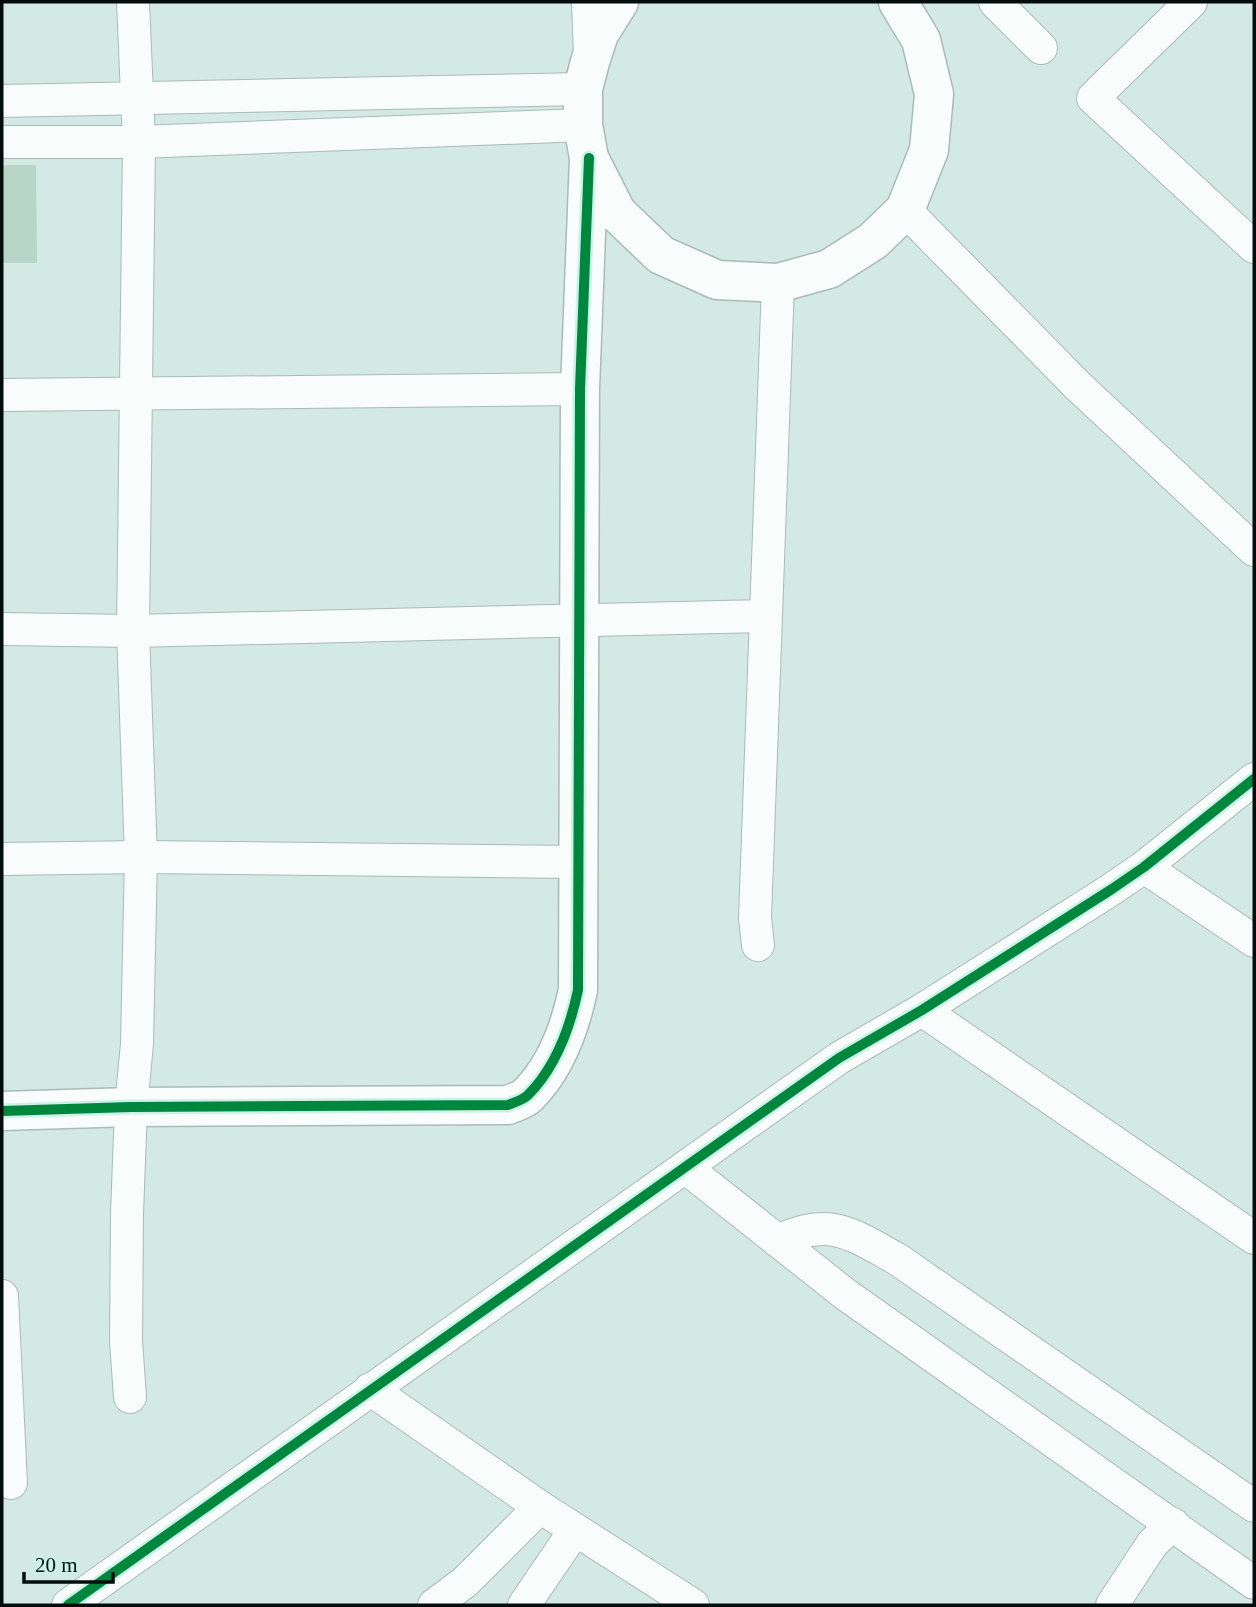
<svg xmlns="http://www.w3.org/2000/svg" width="1256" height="1607" viewBox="0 0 1256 1607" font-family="'Times New Roman',serif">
<rect width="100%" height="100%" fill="#d3e9e4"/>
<polygon fill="#b7d6c8" points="2,165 36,165 37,263 2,263"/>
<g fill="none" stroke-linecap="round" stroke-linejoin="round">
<defs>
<g id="minor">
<polyline points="588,2 590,56"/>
<polyline points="995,2 1041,48"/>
<polyline points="1191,2 1093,98 1254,247"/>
<polyline points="2,101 583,89"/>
<polyline points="2,142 139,142 583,125"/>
<polyline points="905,210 1078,386 1254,550"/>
<polyline points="2,395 580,389"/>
<polyline points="2,629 133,631 766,616 778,283"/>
<polyline points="2,859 141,857 577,862"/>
<polyline points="1144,867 1254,941"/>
<polyline points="758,945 755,918 766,616"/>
<polyline points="922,1010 1254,1238"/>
<polyline points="686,1168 845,1294 1254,1583"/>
<path d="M778,1241C829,1216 852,1234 897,1259L1254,1506"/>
<polyline points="2,1296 11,1483"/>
<polyline points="370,1389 540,1507 693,1605"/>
<polyline points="130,1397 126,1341 127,1214 131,1107 137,1044 141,857 133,631 139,142 133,2"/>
<polyline points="68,1605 839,1058 922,1010 1112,889 1144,867 1254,779"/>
<polyline points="434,1605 465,1582 540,1507"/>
<polyline points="524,1605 575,1530"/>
<polyline points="1112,1605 1152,1544 1173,1524"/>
</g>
<g id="tertiary">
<polyline points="619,2 599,34 590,62 583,89 583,125 589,158 617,213 661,255 717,280 778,283 829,269 873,241 905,210 929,150 934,94 921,40 898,2"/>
<path d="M2,1111L131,1107L508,1105C515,1102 523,1100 528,1095C556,1067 570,1028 578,990L580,389L589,158"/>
</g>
</defs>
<use href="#minor" stroke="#aabab7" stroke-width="34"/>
<use href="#tertiary" stroke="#aabab7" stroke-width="41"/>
<use href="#minor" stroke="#f8fcfb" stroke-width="32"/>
<use href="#tertiary" stroke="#f8fcfb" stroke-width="38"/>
<defs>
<g id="cycleway">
<path d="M2,1111L131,1107L508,1105C515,1102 523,1100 528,1095C556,1067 570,1028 578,990L580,389L589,158"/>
<polyline points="68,1605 839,1058 922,1010 1112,889 1144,867 1254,779"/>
</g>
</defs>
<use href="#cycleway" stroke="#cbf1e8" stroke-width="15"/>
<use href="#cycleway" stroke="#00873e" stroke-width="10"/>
</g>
<rect width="1256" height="1607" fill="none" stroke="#030e0c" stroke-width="7"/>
<path d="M24 1572v10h89v-10" fill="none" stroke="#030e0c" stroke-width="3.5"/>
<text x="35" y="1572" font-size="21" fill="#030e0c" stroke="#cbf1e8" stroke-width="5" paint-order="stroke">20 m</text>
</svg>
